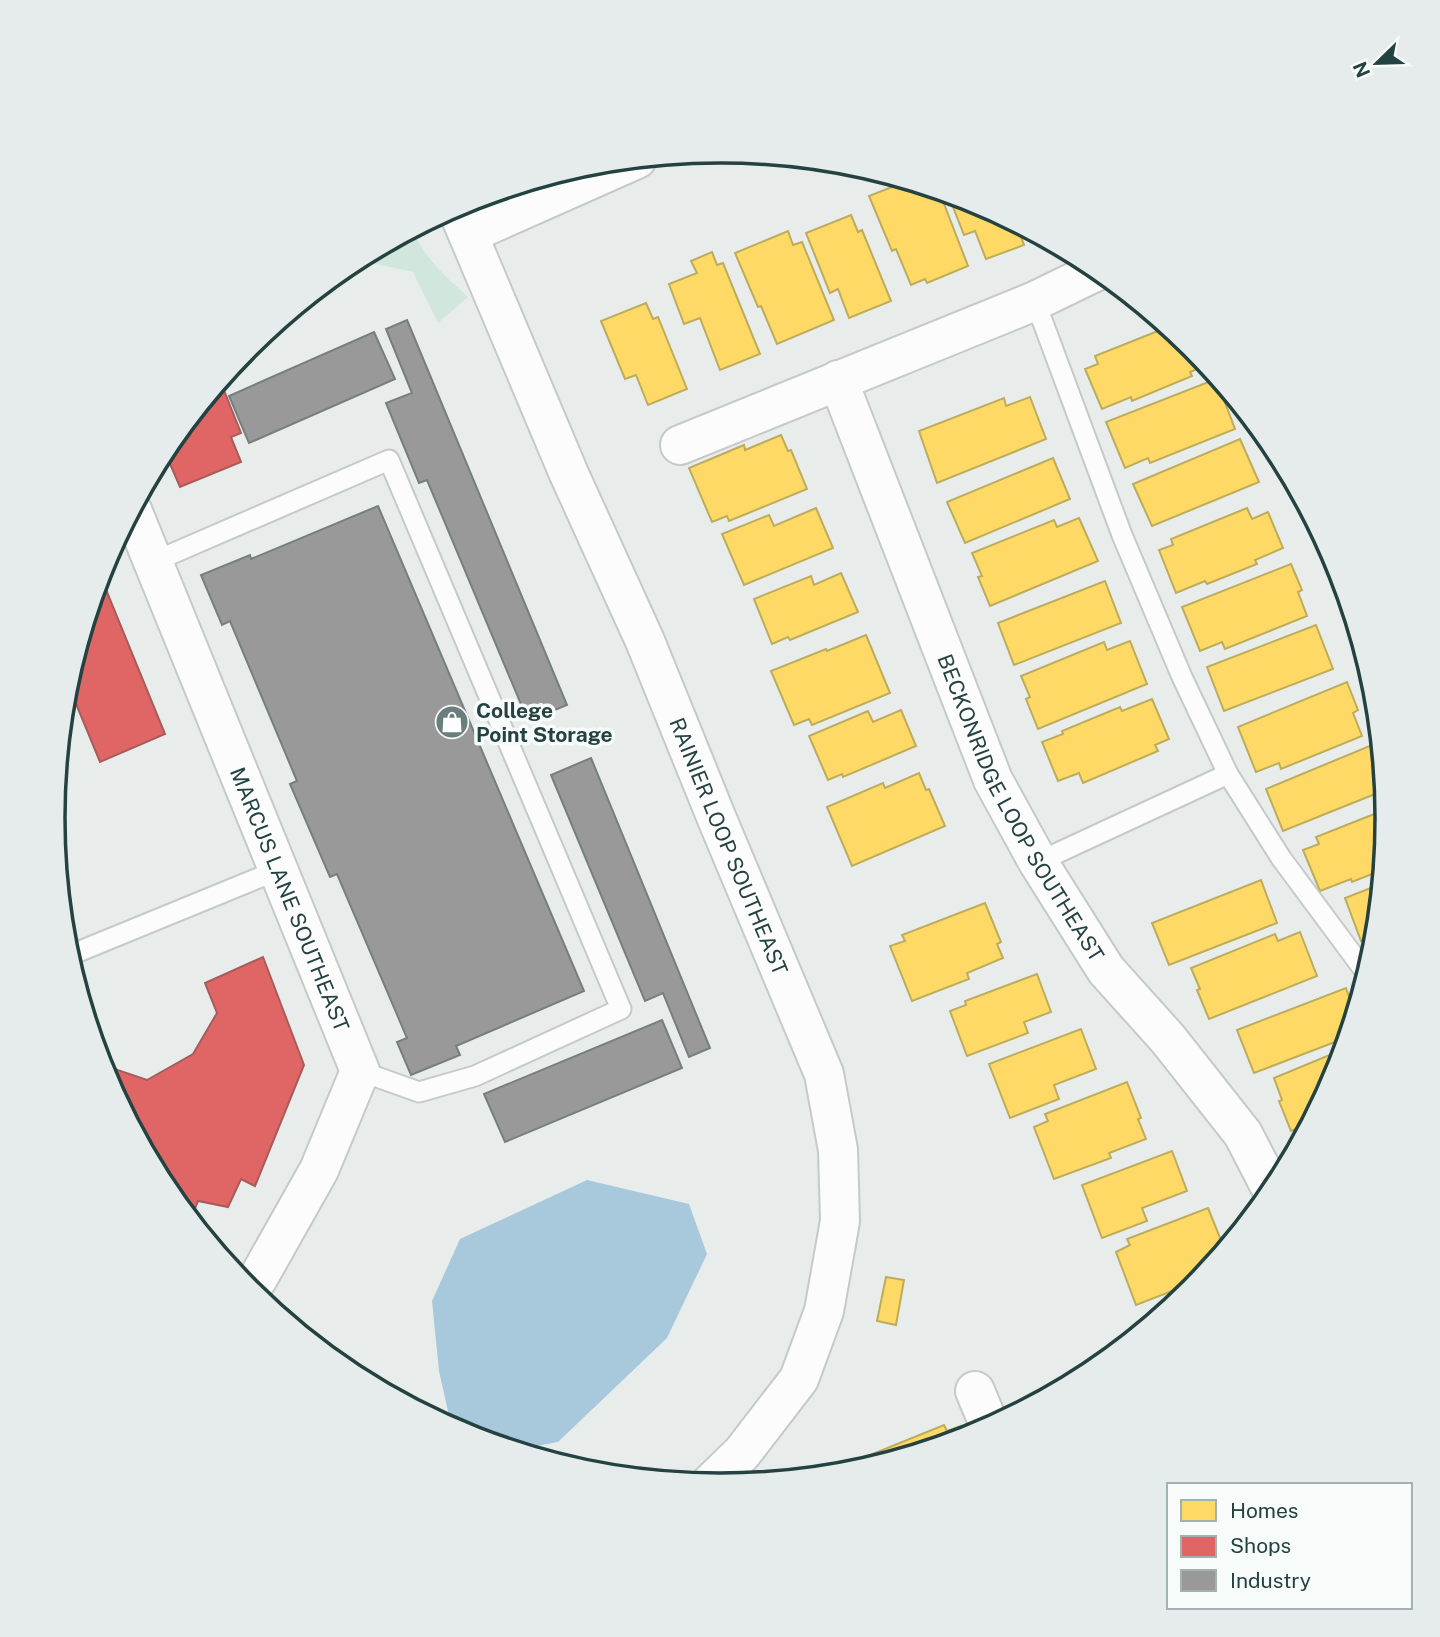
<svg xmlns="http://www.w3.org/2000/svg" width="1440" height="1637" viewBox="0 0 1440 1637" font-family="'Public Sans',sans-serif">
<rect width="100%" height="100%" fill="#e8edec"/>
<path fill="#d1e6dc" d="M413,229C421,255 448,279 468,297L438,323L413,272L372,263L360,258Z"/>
<polygon fill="#a8c9dc" points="587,1180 689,1204 707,1254 667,1338 558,1442 514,1450 464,1435 452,1429 439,1371 432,1301 460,1239"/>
<g fill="#ffd966" stroke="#bdac5b" stroke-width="2">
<polygon points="907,181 927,187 928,190 932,189 939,191 968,266 927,283 925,279 911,285 896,249 892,251 869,196"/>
<polygon points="948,194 976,202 1016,223 1024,245 986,259 975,231 964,235"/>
<polygon points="851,215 858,232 862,230 891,301 849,318 838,289 830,293 806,233"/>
<polygon points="788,231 793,245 802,242 834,320 777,344 761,306 758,307 735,253"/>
<polygon points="712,252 717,265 723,263 760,354 720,370 700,318 684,324 669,284 697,273 691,261"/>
<polygon points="646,303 653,319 658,317 687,389 648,405 636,375 625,379 601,321"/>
<polygon points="1168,327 1173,331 1175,337 1179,336 1192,347 1207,365 1190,372 1192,376 1132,401 1131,397 1102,409 1085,369 1098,364 1095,356"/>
<polygon points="1216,379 1235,429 1150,463 1148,458 1125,468 1106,422"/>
<polygon points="1030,397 1046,439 937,483 919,431 1004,398 1006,406"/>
<polygon points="781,435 788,451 791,450 807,489 729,521 727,516 712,522 689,468 744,445 745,450"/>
<polygon points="1240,439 1259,482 1152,526 1133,484"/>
<polygon points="1053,458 1070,499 965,543 947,502"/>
<polygon points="816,508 833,548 744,585 722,534 769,515 774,526"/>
<polygon points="1247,508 1252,519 1268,512 1283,548 1255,560 1257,564 1207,584 1205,581 1176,593 1159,550 1173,545 1171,539"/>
<polygon points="1079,518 1098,561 990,606 978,577 982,576 972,553 1054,520 1057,527"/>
<polygon points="1291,564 1302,590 1298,592 1307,616 1225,649 1222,642 1200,651 1182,607"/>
<polygon points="841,573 858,612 790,640 788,637 772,644 754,599 811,576 814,585"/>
<polygon points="1105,581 1121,623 1014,665 998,623"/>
<polygon points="1316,625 1333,669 1224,711 1207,667"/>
<polygon points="866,635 890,693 812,725 809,719 794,725 771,671 826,649 827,651"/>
<polygon points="1130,641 1147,684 1038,729 1026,699 1030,697 1021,676 1104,642 1107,650"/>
<polygon points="1347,682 1358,710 1353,713 1362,736 1281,769 1279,763 1256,772 1238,727"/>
<polygon points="1152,699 1169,739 1155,745 1158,751 1083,783 1079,773 1058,781 1042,742 1063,734 1062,731 1120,707 1122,711"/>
<polygon points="901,710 916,746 843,777 842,774 828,780 809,736 868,711 873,722"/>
<polygon points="1372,745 1383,771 1385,790 1283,831 1266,789"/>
<polygon points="919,773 926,790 929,789 945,826 852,866 827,807 883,783 885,788"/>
<polygon points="1387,809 1388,818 1382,870 1352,882 1351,879 1320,891 1303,850 1319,844 1316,837"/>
<polygon points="1261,880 1277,923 1169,965 1152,923"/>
<polygon points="1381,884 1376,935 1361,941 1345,898"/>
<polygon points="985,903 1001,942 997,944 1003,958 967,973 969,979 912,1001 890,946 905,941 902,935"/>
<polygon points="1300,932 1317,976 1209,1019 1197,990 1200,989 1191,968 1275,934 1278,941"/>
<polygon points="1037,974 1051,1012 1024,1022 1028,1033 967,1056 950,1011 966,1005 965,1001"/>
<polygon points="1346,988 1355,1014 1348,1037 1254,1073 1237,1030"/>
<polygon points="1081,1029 1096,1069 1054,1085 1059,1099 1010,1118 989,1064"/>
<polygon points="1344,1049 1337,1074 1311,1123 1291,1131 1279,1101 1282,1100 1274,1078"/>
<polygon points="1127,1082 1141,1118 1138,1119 1146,1139 1109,1153 1111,1158 1054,1179 1034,1127 1048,1121 1045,1114"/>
<polygon points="1172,1151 1187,1191 1142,1208 1147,1221 1102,1238 1082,1185"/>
<polygon points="1208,1208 1225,1250 1206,1273 1191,1279 1193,1283 1136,1305 1116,1252 1130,1245 1127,1239"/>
<polygon points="886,1277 904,1280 896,1325 877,1321"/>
<polygon points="944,1425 947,1431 961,1426 966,1438 855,1472 874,1464 870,1455"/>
</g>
<g fill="#e06666" stroke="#a85b5b" stroke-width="2">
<polygon points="223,388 241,433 231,437 241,462 180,487 164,450 209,394"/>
<polygon points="100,575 165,734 100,762 67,682"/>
<polygon points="263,957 304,1065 255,1186 241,1179 228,1207 198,1201 194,1211 178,1205 165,1189 103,1074 100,1064 147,1080 193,1054 217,1013 205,983"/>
</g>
<g fill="#999" stroke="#767f7f" stroke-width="2">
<polygon points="407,320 567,705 528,721 427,480 419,483 386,403 412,393 386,329"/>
<polygon points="374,332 395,379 249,443 229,396"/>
<polygon points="378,506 584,991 456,1046 460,1055 411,1075 397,1042 407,1038 337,874 330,877 290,784 297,781 230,621 222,625 201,575 250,555 251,559"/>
<polygon points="591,758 710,1048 689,1057 663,993 645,1001 551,775"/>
<polygon points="662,1020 682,1068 505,1142 484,1094"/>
</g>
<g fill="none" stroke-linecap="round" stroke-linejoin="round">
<defs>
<g id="service">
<polyline points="1035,301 1122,535 1182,677 1228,774 1281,858 1367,974"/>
<polyline points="153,562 389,460 621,1009 475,1076 419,1092 360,1071"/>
<polyline points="1038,862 1228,774"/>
<polyline points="68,956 278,870"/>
</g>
<g id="minor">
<path id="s1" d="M456,206L569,474L645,641L717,819L824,1074L838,1150L840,1221L824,1311L799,1379L742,1453L709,1485"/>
<polyline points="468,234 637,159"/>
<path id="s2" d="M838,380L993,780L1038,862L1106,970L1168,1039L1243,1134L1273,1192"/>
<polyline points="680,445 1035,301 1099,270"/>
<path id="s3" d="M132,510L360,1071L319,1170L257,1280"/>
<polyline points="975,1391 990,1427"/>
</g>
</defs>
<use href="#service" stroke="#c5cac9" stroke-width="23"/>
<use href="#minor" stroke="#c5cac9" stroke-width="42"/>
<use href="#service" stroke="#fcfcfc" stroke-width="19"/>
<use href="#minor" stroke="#fcfcfc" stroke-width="38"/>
</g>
<defs>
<symbol id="shop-disc" viewBox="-11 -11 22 22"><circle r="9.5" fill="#697e7d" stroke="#f7fbfa"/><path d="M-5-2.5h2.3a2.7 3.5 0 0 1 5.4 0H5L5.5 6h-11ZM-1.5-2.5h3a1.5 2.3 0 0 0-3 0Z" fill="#fff"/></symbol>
</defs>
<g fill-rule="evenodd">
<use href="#shop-disc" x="433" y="703" width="38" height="38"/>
</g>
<g text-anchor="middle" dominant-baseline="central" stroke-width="7" stroke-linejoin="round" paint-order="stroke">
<g font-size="21" font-weight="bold" fill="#244241" stroke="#f7fbfa" text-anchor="start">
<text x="476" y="710">College<tspan x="476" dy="24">Point Storage</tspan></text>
</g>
<g font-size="21" fill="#244241" stroke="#f7fbfa">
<text stroke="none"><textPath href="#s2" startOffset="466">BECKONRIDGE LOOP SOUTHEAST</textPath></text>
<text stroke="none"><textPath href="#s1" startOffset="696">RAINIER LOOP SOUTHEAST</textPath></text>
<text stroke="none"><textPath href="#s3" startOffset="420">MARCUS LANE SOUTHEAST</textPath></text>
</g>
</g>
<path d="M0 0H1440V1637H0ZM65 818a655 655 0 1 1 1310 0a655 655 0 1 1-1310 0Z" fill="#e6eceb" fill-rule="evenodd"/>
<path fill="none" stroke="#244241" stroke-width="3.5" d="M65 818a655 655 0 1 1 1310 0a655 655 0 1 1-1310 0Z"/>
<rect x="1167" y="1483" width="245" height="126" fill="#f7fbfa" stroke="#a3b1b0" stroke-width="2"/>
<rect x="1181" y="1500" width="35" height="21" fill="#ffd966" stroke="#a3b1b0" stroke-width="2"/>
<text x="1230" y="1518" font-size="21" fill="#244241">Homes</text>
<rect x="1181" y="1536" width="35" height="21" fill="#e06666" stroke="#a3b1b0" stroke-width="2"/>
<text x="1230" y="1553" font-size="21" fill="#244241">Shops</text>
<rect x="1181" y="1570" width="35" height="21" fill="#999999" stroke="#a3b1b0" stroke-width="2"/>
<text x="1230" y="1588" font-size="21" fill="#244241">Industry</text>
<g transform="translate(1377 63) rotate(247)" stroke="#f7fbfa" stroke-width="5" paint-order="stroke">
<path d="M0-5L12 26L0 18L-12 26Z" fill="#244241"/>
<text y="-10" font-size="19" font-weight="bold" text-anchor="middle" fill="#244241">N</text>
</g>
</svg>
